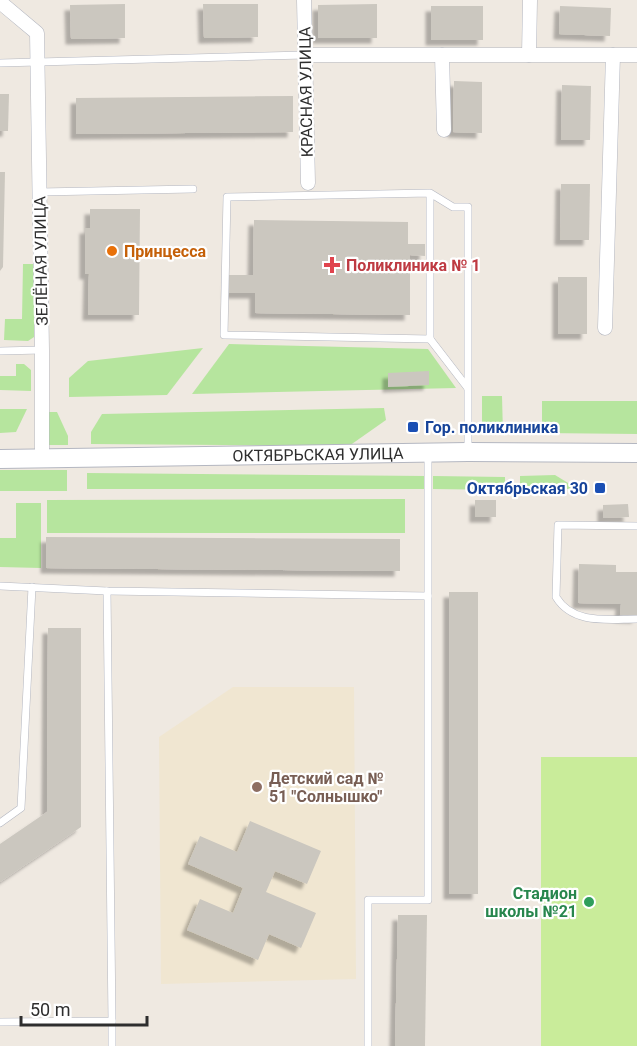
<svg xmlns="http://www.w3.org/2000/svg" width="637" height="1046" viewBox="0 0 637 1046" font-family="Roboto,sans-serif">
<defs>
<filter id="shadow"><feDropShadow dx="-5.5" dy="5.5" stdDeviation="1.5" flood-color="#0004"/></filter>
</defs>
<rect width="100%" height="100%" fill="#efe9e1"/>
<polygon fill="#f0e6d1" points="233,687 354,687 356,979 161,984 159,737"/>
<g fill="#b6e59e">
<polygon points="23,264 35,264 34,337 28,341 4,340 5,319 22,319"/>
<polygon points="229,344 428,349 456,388 192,394"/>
<polygon points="203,348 167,395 69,397 69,378 88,361"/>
<polygon points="16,364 24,364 31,370 31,391 0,390 0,376 16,376"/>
<polygon points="482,396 502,396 503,434 482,435"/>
<polygon points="542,401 637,401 637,434 542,433"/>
<polygon points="384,408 386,420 349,446 91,444 91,432 102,414"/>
<polygon points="0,409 27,409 16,432 0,433"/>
<polygon points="49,412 57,412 68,436 68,445 48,445"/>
<rect x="0" y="470" width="67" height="21"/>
<polygon points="87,473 426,476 425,489 87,489"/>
<polygon points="555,475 578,489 520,489 520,476"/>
<polygon points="433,476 505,477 505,490 433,489"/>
<polygon points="405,499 405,533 47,533 47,500"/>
<polygon points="16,503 41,503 41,568 0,567 0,538 16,538"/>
</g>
<rect fill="#c9ec9a" x="541" y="757" width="96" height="289"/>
<g fill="#cbc7bf" filter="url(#shadow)">
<polygon points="125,4 125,38 71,39 70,5"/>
<polygon points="203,4 258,4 258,37 204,38"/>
<polygon points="377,4 377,38 318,38 318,5"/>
<rect x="431" y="6" width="52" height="34"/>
<polygon points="560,6 611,8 610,36 559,34"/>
<polygon points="454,81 482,82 482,133 453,132"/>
<polygon points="562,85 591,86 590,140 561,140"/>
<polygon points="0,94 9,94 8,131 0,131"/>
<polygon points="293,96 293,132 76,134 76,98"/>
<polygon points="0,172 5,172 3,267 0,271"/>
<polygon points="561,184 590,184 589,240 560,240"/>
<polygon points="90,209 140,209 139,315 88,315 89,274 85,274 85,228 90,228"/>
<polygon points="254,220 408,222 408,244 425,244 425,256 410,255 410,315 255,313 255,293 228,293 229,275 253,275"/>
<rect x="558" y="277" width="29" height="57"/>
<polygon points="429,371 429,385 388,387 388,373"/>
<rect x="475" y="500" width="21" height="17"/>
<polygon points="628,504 629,517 603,518 603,505"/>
<polygon points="46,537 400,539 400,571 46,568"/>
<polygon points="579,564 616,565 616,572 637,572 637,618 620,617 621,604 578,603"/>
<rect x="449" y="592" width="29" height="302"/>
<polygon points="48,628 81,628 81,827 0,882 0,844 47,812"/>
<polygon points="250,821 321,851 307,884 275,871 266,892 316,913 301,948 269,934 258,960 187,930 200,899 233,913 243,888 188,864 200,836 237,852"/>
<polygon points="398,915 427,915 425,1046 395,1046"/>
</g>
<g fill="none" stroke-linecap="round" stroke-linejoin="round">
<defs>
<g id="lane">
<polyline points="0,63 305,55"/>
<polyline points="40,192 193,189"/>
<polyline points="430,193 430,339 224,335 227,197 430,193 453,207 468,207 468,450"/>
<polyline points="430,339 467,387"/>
<polyline points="0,351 42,350"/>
<path d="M637,526L558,525L556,597C573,625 608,619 637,619"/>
<polyline points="0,586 107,591 428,596"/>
<polyline points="0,823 21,808 32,587"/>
<polyline points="0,1022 112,1021 107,591"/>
<polyline points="112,1046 112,1021"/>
<polyline points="368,1046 368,900 428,900 428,455"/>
</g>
<g id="street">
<polyline points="304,0 308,183"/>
<polyline points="0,2 37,33 42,350 42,460"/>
<polyline points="305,55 637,55"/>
<polyline points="442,55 444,130"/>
<polyline points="529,55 530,0"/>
<polyline points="605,328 613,55"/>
</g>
<g id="secondary">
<path id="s1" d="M0,459L468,452L637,453"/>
</g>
</defs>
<use href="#lane" stroke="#b4b7c1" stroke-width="8"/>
<use href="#street" stroke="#b4b7c1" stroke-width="15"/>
<use href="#secondary" stroke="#b4b7c1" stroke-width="20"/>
<use href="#lane" stroke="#fff" stroke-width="7"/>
<use href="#street" stroke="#fff" stroke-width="14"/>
<use href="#secondary" stroke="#fff" stroke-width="18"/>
</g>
<circle fill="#e8710a" stroke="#fff" stroke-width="2" cx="112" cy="251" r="6"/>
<path fill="#e0444e" stroke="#fff" stroke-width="2" d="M329 256h6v6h6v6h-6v6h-6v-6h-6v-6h6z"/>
<g fill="#1a4fb4" stroke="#fff" stroke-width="2">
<rect x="407" y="421" width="12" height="12" rx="3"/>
<rect x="594" y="482" width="12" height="12" rx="3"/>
</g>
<circle fill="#8d6e63" stroke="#fff" stroke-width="2" cx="257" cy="787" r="6"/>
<circle fill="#2e9e5b" stroke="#fff" stroke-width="2" cx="589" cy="902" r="6"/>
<g text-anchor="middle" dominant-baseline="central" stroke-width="4.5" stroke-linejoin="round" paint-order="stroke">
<g font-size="16" fill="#2e2e2e" stroke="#fff">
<text transform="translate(306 92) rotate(-91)">КРАСНАЯ УЛИЦА</text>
<text transform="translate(41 261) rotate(-91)">ЗЕЛЁНАЯ УЛИЦА</text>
<text stroke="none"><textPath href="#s1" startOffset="318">ОКТЯБРЬСКАЯ УЛИЦА</textPath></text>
</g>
<g font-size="16" font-weight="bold" fill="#c56008" stroke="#fff" text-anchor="start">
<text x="124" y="251">Принцесса</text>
</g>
<g font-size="16" font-weight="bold" fill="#be3a42" stroke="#fff" text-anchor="start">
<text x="346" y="265">Поликлиника № 1</text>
</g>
<g font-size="16" font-weight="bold" fill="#164399" stroke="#fff" text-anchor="start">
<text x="425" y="427">Гор. поликлиника</text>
<text x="588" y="488" text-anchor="end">Октябрьская 30</text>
</g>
<g font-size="16" font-weight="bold" fill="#785e54" stroke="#fff" text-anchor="start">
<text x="269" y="778">Детский сад №<tspan x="269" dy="18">51 "Солнышко"</tspan></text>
</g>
<g font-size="16" font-weight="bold" fill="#27864d" stroke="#fff" text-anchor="end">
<text x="577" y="893">Стадион<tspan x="577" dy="18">школы №21</tspan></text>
</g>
</g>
<path d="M21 1016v9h126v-9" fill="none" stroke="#2e2e2e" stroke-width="3"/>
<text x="30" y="1016" font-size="18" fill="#2e2e2e" stroke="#ffffff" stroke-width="4.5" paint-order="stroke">50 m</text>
</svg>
